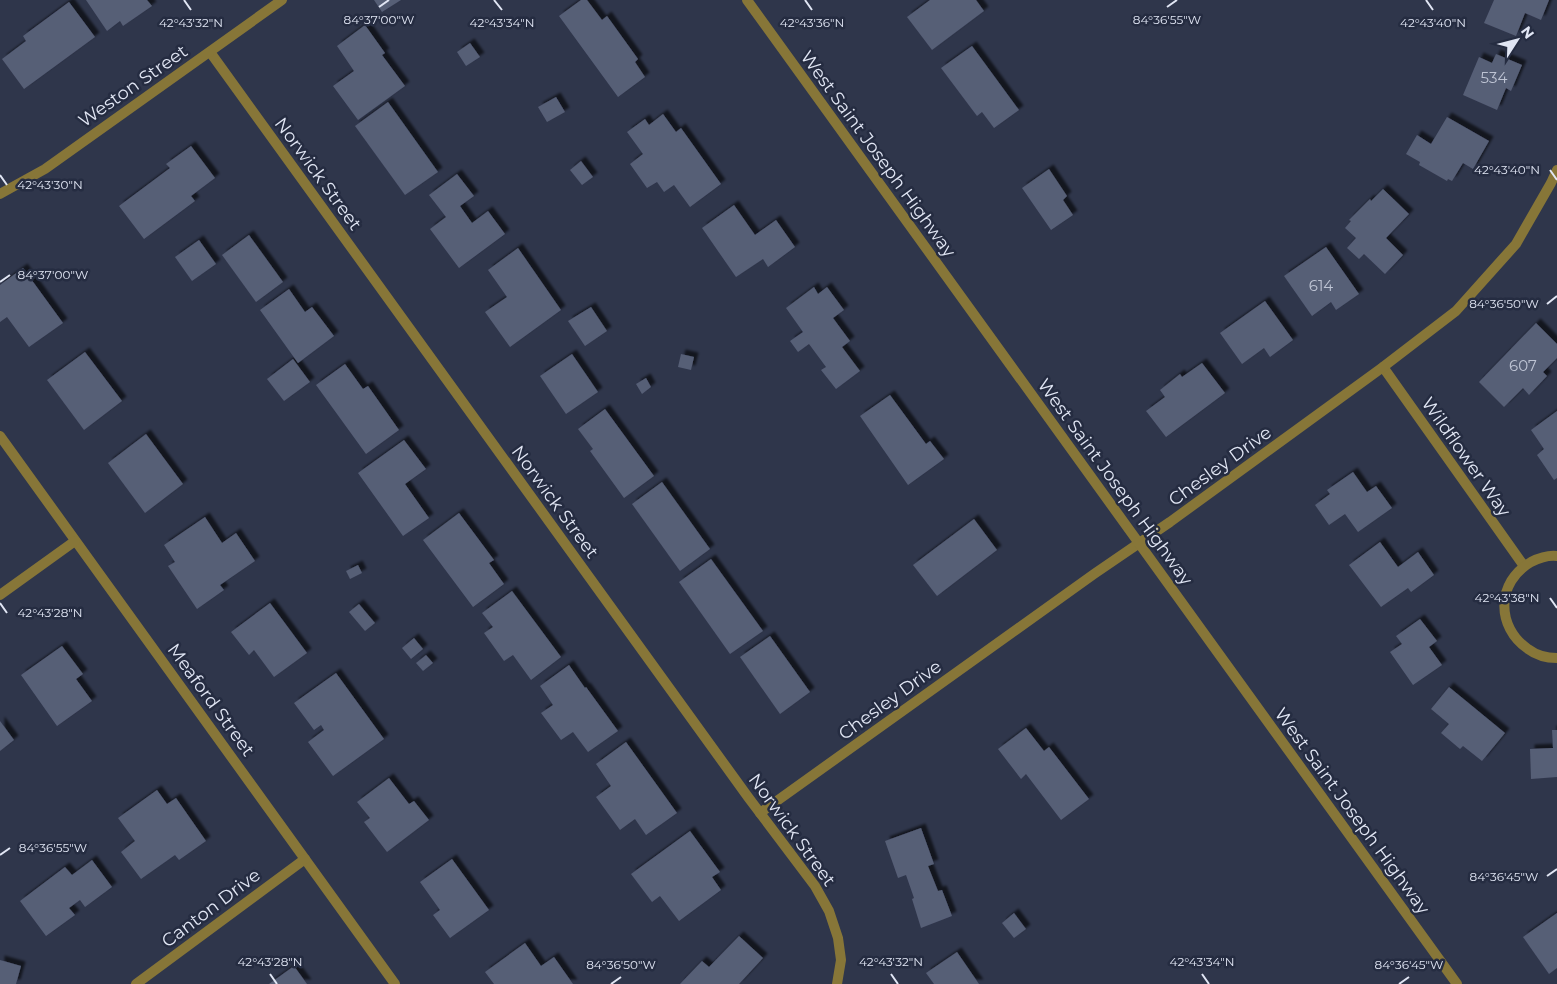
<svg xmlns="http://www.w3.org/2000/svg" width="1557" height="984" viewBox="0 0 1557 984" font-family="Montserrat,sans-serif">
<defs>
<filter id="shadow"><feDropShadow dx="4.5" dy="-4.5" stdDeviation="1" flood-color="#0009"/></filter>
</defs>
<rect width="100%" height="100%" fill="#2f364b"/>
<g fill="#565e76" filter="url(#shadow)">
<polygon points="86,0 147,0 152,6 123,26 120,21 107,31"/>
<polygon points="374,0 401,0 382,12"/>
<polygon points="581,0 587,0 602,20 607,16 638,59 635,62 645,77 618,97 559,16"/>
<polygon points="930,0 976,0 984,11 932,50 907,17"/>
<polygon points="1494,0 1549,0 1541,20 1525,13 1516,36 1484,23"/>
<polygon points="69,2 95,37 24,89 2,59 26,41 23,36"/>
<polygon points="365,25 385,53 382,55 405,86 358,120 333,86 354,71 337,46"/>
<polygon points="470,43 480,57 466,66 457,52"/>
<polygon points="972,46 1019,110 994,128 982,112 977,116 941,68"/>
<polygon points="1496,54 1522,65 1511,91 1506,88 1497,110 1463,95 1479,57 1492,63"/>
<polygon points="556,97 565,112 547,122 538,107"/>
<polygon points="388,102 438,172 405,195 355,126"/>
<polygon points="663,114 676,132 681,128 721,184 690,207 674,185 664,192 657,182 647,188 630,164 643,154 627,132 645,119 649,125"/>
<polygon points="1447,117 1489,141 1473,169 1463,163 1452,181 1448,179 1447,181 1419,165 1420,162 1406,154 1417,135 1431,144"/>
<polygon points="191,146 215,178 191,196 195,201 144,239 119,206 170,168 166,164"/>
<polygon points="581,161 593,177 582,185 570,170"/>
<polygon points="1049,169 1067,196 1063,200 1073,215 1051,230 1022,188"/>
<polygon points="457,174 474,196 460,206 472,223 488,211 505,234 459,268 430,229 446,217 429,195"/>
<polygon points="1383,189 1409,214 1386,238 1403,255 1385,274 1364,254 1359,259 1347,248 1356,238 1345,228 1351,221 1349,220 1370,199 1371,201"/>
<polygon points="734,205 755,235 776,220 795,247 768,267 763,259 736,277 702,228"/>
<polygon points="249,235 283,282 256,302 222,255"/>
<polygon points="199,240 216,264 192,281 175,257"/>
<polygon points="1326,247 1359,294 1336,310 1331,302 1312,316 1284,276"/>
<polygon points="518,248 561,310 510,347 485,312 507,297 488,270"/>
<polygon points="23,268 63,323 29,347 7,317 0,322 0,285"/>
<polygon points="814,287 818,294 827,287 844,310 833,318 850,341 842,347 860,371 836,389 821,370 826,367 809,344 798,352 790,341 803,332 786,308"/>
<polygon points="289,289 305,312 312,307 334,336 298,363 260,310"/>
<polygon points="1265,301 1293,340 1270,357 1264,348 1242,364 1220,333"/>
<polygon points="591,307 607,331 585,346 568,321"/>
<polygon points="1536,323 1557,344 1557,358 1543,372 1547,376 1529,395 1523,388 1504,407 1479,382"/>
<polygon points="85,352 122,401 84,430 47,380"/>
<polygon points="572,354 598,392 566,414 540,376"/>
<polygon points="681,354 694,357 691,370 678,367"/>
<polygon points="293,359 310,382 284,401 267,379"/>
<polygon points="1202,363 1225,393 1166,437 1146,411 1165,397 1160,390 1180,374 1182,377"/>
<polygon points="345,364 363,389 368,386 399,430 366,454 316,385"/>
<polygon points="646,378 651,387 642,394 636,384"/>
<polygon points="890,395 926,444 930,441 944,459 908,485 860,416"/>
<polygon points="605,409 654,476 624,498 590,451 593,449 578,429"/>
<polygon points="1557,411 1557,478 1554,480 1537,455 1544,449 1531,430"/>
<polygon points="146,434 183,484 145,513 108,463"/>
<polygon points="404,440 426,469 405,484 429,518 403,536 358,473"/>
<polygon points="1353,472 1367,492 1376,486 1392,508 1358,532 1345,514 1329,525 1315,505 1330,494 1327,490"/>
<polygon points="662,482 710,549 680,571 632,504"/>
<polygon points="459,513 494,560 489,563 504,584 473,607 423,540"/>
<polygon points="205,517 222,543 236,533 255,561 220,585 224,590 197,609 168,566 175,562 164,545"/>
<polygon points="974,519 997,550 937,596 913,565"/>
<polygon points="1380,542 1398,567 1418,552 1434,575 1411,592 1408,588 1381,607 1349,565"/>
<polygon points="711,559 763,631 730,654 679,582"/>
<polygon points="358,565 362,573 350,579 346,571"/>
<polygon points="512,591 561,657 531,680 513,655 504,661 484,633 493,627 482,613"/>
<polygon points="270,603 307,653 274,677 254,650 249,655 231,632"/>
<polygon points="359,604 375,623 365,631 349,612"/>
<polygon points="1420,619 1437,641 1429,647 1442,665 1413,685 1390,652 1402,644 1396,636"/>
<polygon points="770,636 810,692 780,714 740,657"/>
<polygon points="414,638 423,649 411,659 402,648"/>
<polygon points="62,646 83,674 76,679 92,701 57,726 21,675"/>
<polygon points="426,655 433,663 423,671 416,663"/>
<polygon points="569,665 585,688 586,687 618,731 588,752 573,732 561,740 541,713 553,705 540,686"/>
<polygon points="336,673 384,739 333,776 308,742 324,730 321,725 314,730 294,703"/>
<polygon points="1449,687 1505,733 1482,761 1463,746 1460,749 1441,733 1449,724 1431,709"/>
<polygon points="0,721 14,740 0,751"/>
<polygon points="1026,728 1044,751 1049,747 1089,799 1061,820 1026,774 1021,779 998,749"/>
<polygon points="1552,730 1557,730 1557,777 1531,779 1530,749 1553,748"/>
<polygon points="626,742 677,813 646,835 635,819 620,830 596,797 611,786 596,764"/>
<polygon points="389,778 409,804 414,801 429,820 387,852 364,822 370,818 357,802"/>
<polygon points="157,790 167,804 176,798 206,841 179,860 175,855 141,879 121,852 135,841 118,818"/>
<polygon points="921,828 934,864 928,866 938,891 942,890 952,916 921,928 912,899 914,898 906,875 898,878 885,841"/>
<polygon points="690,831 720,872 712,877 721,890 679,921 660,896 652,902 631,874"/>
<polygon points="452,859 489,910 450,938 433,915 440,910 420,882"/>
<polygon points="92,860 112,887 85,907 80,900 69,908 75,915 46,936 20,901 65,867 72,875"/>
<polygon points="1014,913 1026,929 1014,938 1002,923"/>
<polygon points="1557,913 1557,968 1549,974 1523,937"/>
<polygon points="739,936 763,958 739,984 680,984 702,961 709,967"/>
<polygon points="525,943 541,966 554,957 573,984 494,984 485,972"/>
<polygon points="957,952 979,984 934,984 926,973"/>
<polygon points="0,960 21,966 16,984 0,984"/>
<polygon points="294,966 307,984 269,984"/>
</g>
<g fill="none" stroke-linecap="round" stroke-linejoin="round">
<g stroke="#877638" stroke-width="10">
<polyline points="210,52 748,797 815,886 829,911 838,938 841,960 837,984"/>
<polyline points="0,194 45,169 282,0"/>
<polyline points="1383,367 1524,566"/>
<polyline points="0,436 395,984"/>
<path d="M1557,556C1548,555 1539,558 1531,562C1496,582 1496,627 1528,649C1536,655 1547,658 1557,658"/>
<polyline points="0,595 75,541"/>
<polyline points="760,813 1094,574 1170,522 1383,367 1456,311 1516,244 1551,183 1557,170"/>
<polyline points="136,984 305,859"/>
</g>
<polyline stroke="#877638" stroke-width="10" points="747,0 1457,984"/>
</g>
<path fill="none" stroke="#e1e6f4" stroke-width="2" d="M184,0L191,10M494,0L502,10M805,0L812,10M1426,0L1433,10M379,7L389,0M1167,7L1177,0M1550,170L1557,180M0,175L7,185M0,282L10,275M1547,304L1557,296M1550,598L1557,608M0,603L7,613M0,855L10,848M1547,876L1557,869M270,974L277,984M891,974L898,984M1202,974L1209,984M611,984L621,977M1399,984L1409,977"/>
<g text-anchor="middle" dominant-baseline="central" stroke-width="5" stroke-linejoin="round" paint-order="stroke">
<g font-size="15" fill="#bec4d4">
<text x="1494" y="77">534</text>
<text x="1321" y="285">614</text>
<text x="1523" y="365">607</text>
</g>
<g font-size="18" fill="#e1e6f4" stroke="#252c41">
<text transform="translate(133 86) rotate(-35)">Weston Street</text>
<text transform="translate(878 154) rotate(54)">West Saint Joseph Highway</text>
<text transform="translate(318 174) rotate(54)">Norwick Street</text>
<text transform="translate(1466 457) rotate(55)">Wildflower Way</text>
<text transform="translate(1220 466) rotate(-36)">Chesley Drive</text>
<text transform="translate(1115 482) rotate(54)">West Saint Joseph Highway</text>
<text transform="translate(555 502) rotate(54)">Norwick Street</text>
<text transform="translate(211 700) rotate(54)">Meaford Street</text>
<text transform="translate(890 700) rotate(-36)">Chesley Drive</text>
<text transform="translate(1352 811) rotate(54)">West Saint Joseph Highway</text>
<text transform="translate(792 830) rotate(54)">Norwick Street</text>
<text transform="translate(211 908) rotate(-37)">Canton Drive</text>
</g>
</g>
<g font-size="12" text-anchor="middle" fill="#e1e6f4" stroke="#252c41" stroke-width="5" stroke-linejoin="round" paint-order="stroke">
<text x="1167" y="24">84°36'55"W</text>
<text x="379" y="24">84°37'00"W</text>
<text x="191" y="27">42°43'32"N</text>
<text x="502" y="27">42°43'34"N</text>
<text x="812" y="27">42°43'36"N</text>
<text x="1433" y="27">42°43'40"N</text>
<text x="1507" y="174">42°43'40"N</text>
<text x="50" y="189">42°43'30"N</text>
<text x="53" y="279">84°37'00"W</text>
<text x="1504" y="308">84°36'50"W</text>
<text x="1507" y="602">42°43'38"N</text>
<text x="50" y="617">42°43'28"N</text>
<text x="53" y="852">84°36'55"W</text>
<text x="1504" y="881">84°36'45"W</text>
<text x="270" y="966">42°43'28"N</text>
<text x="891" y="966">42°43'32"N</text>
<text x="1202" y="966">42°43'34"N</text>
<text x="621" y="969">84°36'50"W</text>
<text x="1409" y="969">84°36'45"W</text>
</g>
<g transform="translate(1517 40) rotate(54)" stroke="#252c41" stroke-width="4" paint-order="stroke">
<path d="M0-4L9 19L0 12L-9 19Z" fill="#e1e6f4"/>
<text y="-8" font-size="14" font-weight="bold" text-anchor="middle" fill="#e1e6f4">N</text>
</g>
</svg>
